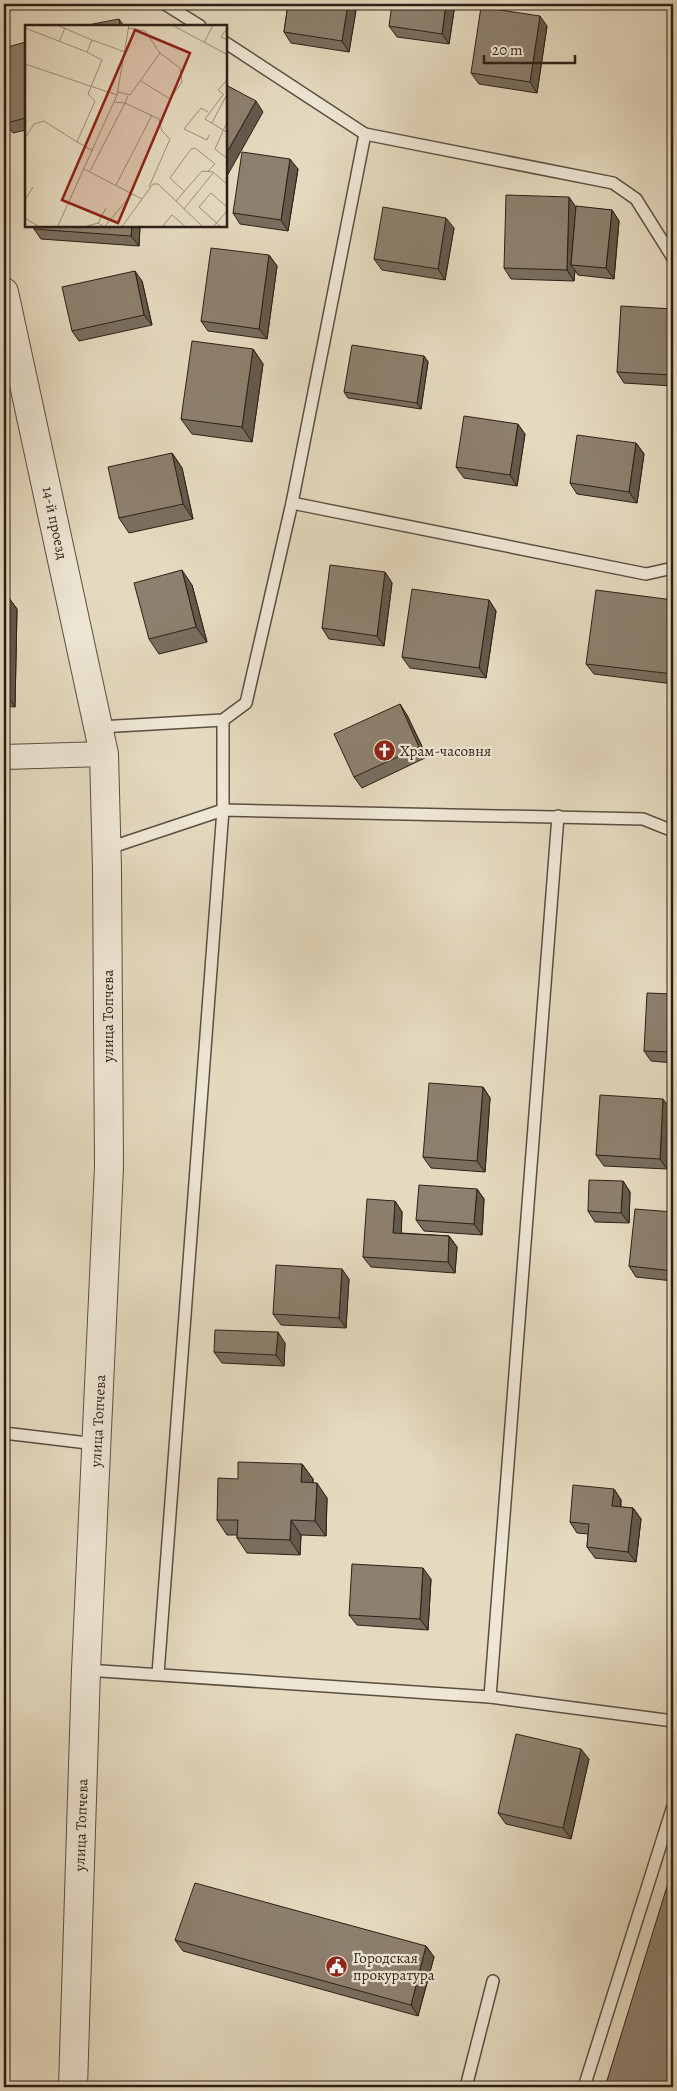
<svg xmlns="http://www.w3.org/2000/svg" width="677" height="2091" viewBox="0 0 677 2091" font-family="Alegreya,serif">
<rect width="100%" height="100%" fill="#e5dabf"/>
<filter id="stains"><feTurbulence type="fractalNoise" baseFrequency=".004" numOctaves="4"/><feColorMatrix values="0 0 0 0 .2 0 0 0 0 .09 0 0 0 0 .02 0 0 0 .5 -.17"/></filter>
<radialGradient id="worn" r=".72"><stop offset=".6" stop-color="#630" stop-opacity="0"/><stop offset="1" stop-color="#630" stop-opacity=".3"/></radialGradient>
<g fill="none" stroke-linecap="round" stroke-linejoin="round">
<defs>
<g id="service">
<polyline points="165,4 200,26"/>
<polyline points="226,43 365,134"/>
<polyline points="292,503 646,574 673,568"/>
<polyline points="99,727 223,720 246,703 292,503 365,134 613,183 636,199 673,258"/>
<polyline points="106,849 223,810 223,720"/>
<polyline points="4,1433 96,1444"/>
<polyline points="86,1670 490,1697 673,1721"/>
<polyline points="158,1674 223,810 643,819 673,831"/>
<polyline points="490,1697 558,816"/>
<polyline points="466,2087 493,1981"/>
<polyline points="584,2087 673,1806"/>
</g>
<polyline id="minor" points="4,757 104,754"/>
<polyline id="tertiary" points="4,292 104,754 107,869 109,1167 86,1670 73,2087"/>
</defs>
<use href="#service" stroke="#5b4e41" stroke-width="14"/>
<use href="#minor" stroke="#5b4e41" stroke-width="26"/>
<use href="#tertiary" stroke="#5b4e41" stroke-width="30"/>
<use href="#service" stroke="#eee7d5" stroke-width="11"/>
<use href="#minor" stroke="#eee7d5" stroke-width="24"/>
<use href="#tertiary" stroke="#eee7d5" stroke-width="28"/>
</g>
<g fill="#796e5f" stroke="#2d1f17">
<polygon points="288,4 357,4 349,52 291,43 284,32"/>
<polygon points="455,4 449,44 397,37 389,26"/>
<polygon points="547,26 537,93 479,84 471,73"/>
<polygon points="26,42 26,130 13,133 6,123"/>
<polygon points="298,169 288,231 240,224 233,213"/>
<polygon points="576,207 612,210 619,221 614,279 578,275 575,270 574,281 511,279 504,268"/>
<polygon points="34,226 140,226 139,246 41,239 34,229"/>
<polygon points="454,228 445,280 382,270 374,259"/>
<polygon points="269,255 277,266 267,339 208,331 201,321"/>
<polygon points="142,281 152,325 79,341 72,331"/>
<polygon points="673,309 673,386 624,383 617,372"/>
<polygon points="253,349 263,364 252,442 192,434 181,419"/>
<polygon points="424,356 428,362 421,409 348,398 344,392"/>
<polygon points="525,434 517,486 464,478 456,467"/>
<polygon points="636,443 644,454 637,503 577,494 570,483"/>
<polygon points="172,453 182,468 193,519 129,533 119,518"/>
<polygon points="385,572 392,583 384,646 329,639 322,628"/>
<polygon points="192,585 207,642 159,654 149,639"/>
<polygon points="4,594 6,594 17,609 15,707 4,706"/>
<polygon points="489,600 496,611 486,678 410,668 402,657"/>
<polygon points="673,600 673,684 594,674 586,664"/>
<polygon points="407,715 427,757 362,788 354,777"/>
<polygon points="673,994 673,1063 651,1061 644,1051"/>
<polygon points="483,1087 490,1098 485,1172 431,1168 423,1157"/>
<polygon points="671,1110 667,1169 604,1166 596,1155"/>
<polygon points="623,1181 630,1192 629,1223 595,1222 588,1211"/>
<polygon points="477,1189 484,1199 482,1235 424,1231 416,1220"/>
<polygon points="395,1201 402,1212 401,1233 449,1236 457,1247 455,1273 371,1267 363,1257"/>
<polygon points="673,1212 673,1281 636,1277 629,1266"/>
<polygon points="349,1279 346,1328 281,1325 273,1314"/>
<polygon points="285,1343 284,1366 222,1363 214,1352"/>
<polygon points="302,1464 313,1479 313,1482 327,1498 326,1536 301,1535 300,1555 247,1553 237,1538 237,1535 227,1535 217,1520 238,1479"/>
<polygon points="614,1489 621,1500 621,1507 633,1508 641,1519 636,1562 595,1558 587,1547 588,1534 577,1533 570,1522"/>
<polygon points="431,1579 428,1630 357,1625 349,1615"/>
<polygon points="589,1759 571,1839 506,1824 498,1813"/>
<polygon points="175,1940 426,1946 434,1957 418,2016 183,1951"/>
</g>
<g fill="#635a4d" stroke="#2d1f17">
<polygon points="348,4 357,4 349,52 342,41"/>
<polygon points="446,4 455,4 449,44 442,34"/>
<polygon points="540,16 547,26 537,93 530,82"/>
<polygon points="119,19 124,26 120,26"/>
<polygon points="256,101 263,112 227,176 226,175 226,154"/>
<polygon points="290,159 298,169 288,231 281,220"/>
<polygon points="569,197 576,207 571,265 575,270 574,281 567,270"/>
<polygon points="612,210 619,221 614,279 606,268"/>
<polygon points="446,218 454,228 445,280 438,269"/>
<polygon points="132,226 140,226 139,246 131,236"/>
<polygon points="269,255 277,266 267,339 259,329"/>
<polygon points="135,271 142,281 152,325 144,315"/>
<polygon points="673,335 673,379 671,375"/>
<polygon points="253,349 263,364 252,442 242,427"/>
<polygon points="424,356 428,362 421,409 417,403"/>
<polygon points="518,424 525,434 517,486 510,475"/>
<polygon points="636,443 644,454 637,503 629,492"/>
<polygon points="172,453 182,468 193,519 183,504"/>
<polygon points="182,570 192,585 207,642 196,627"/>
<polygon points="385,572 392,583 384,646 377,636"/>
<polygon points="6,594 17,609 15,707 4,692"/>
<polygon points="489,600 496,611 486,678 479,668"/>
<polygon points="400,704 407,715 427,757 419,747"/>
<polygon points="4,923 6,925 4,994"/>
<polygon points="483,1087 490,1098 485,1172 477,1161"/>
<polygon points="663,1099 671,1110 667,1169 660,1159"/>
<polygon points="623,1181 630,1192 629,1223 621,1213"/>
<polygon points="477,1189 484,1199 482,1235 474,1224"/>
<polygon points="395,1201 402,1212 401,1243 393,1233"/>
<polygon points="449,1236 457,1247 455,1273 448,1262"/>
<polygon points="342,1269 349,1279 346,1328 339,1318"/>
<polygon points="278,1332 285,1343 284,1366 276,1355"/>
<polygon points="302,1464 313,1479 312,1497 301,1482"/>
<polygon points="317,1483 327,1498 326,1536 315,1521"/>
<polygon points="614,1489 621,1500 619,1517 612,1506"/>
<polygon points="633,1508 641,1519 636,1562 628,1552"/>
<polygon points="291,1520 301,1535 300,1555 290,1540"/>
<polygon points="423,1568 431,1579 428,1630 420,1619"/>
<polygon points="581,1749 589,1759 571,1839 563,1828"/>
<polygon points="426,1946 434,1957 418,2016 411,2005"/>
</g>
<g fill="#8d806e" stroke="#2d1f17">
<polygon points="288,4 348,4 342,41 284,32"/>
<polygon points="392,4 446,4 442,34 389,26"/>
<polygon points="481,7 540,16 530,82 471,73"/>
<polygon points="119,19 120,26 83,26"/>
<polygon points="26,42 26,118 6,123 4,115 4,48"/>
<polygon points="226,85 256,101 226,154"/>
<polygon points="242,152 290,159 281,220 233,213"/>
<polygon points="506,195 569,197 567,270 504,268"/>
<polygon points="576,206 612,210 606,268 571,265"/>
<polygon points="383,207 446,218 438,269 374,259"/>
<polygon points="34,226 132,226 131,236 34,229"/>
<polygon points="211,248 269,255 259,329 201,321"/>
<polygon points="135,271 144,315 72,331 62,287"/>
<polygon points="621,306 673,309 673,335 671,375 617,372"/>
<polygon points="192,341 253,349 242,427 181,419"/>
<polygon points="352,345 424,356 417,403 344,392"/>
<polygon points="464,416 518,424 510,475 456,467"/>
<polygon points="577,435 636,443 629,492 570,483"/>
<polygon points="172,453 183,504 119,518 108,467"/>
<polygon points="330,565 385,572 377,636 322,628"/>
<polygon points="182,570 196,627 149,639 134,583"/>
<polygon points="412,589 489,600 479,668 402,657"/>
<polygon points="596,590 673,600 673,674 586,664"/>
<polygon points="4,594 6,594 4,692"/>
<polygon points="400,704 419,747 354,777 334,734"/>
<polygon points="647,993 673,994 673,1052 644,1051"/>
<polygon points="429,1083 483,1087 477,1161 423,1157"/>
<polygon points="600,1095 663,1099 660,1159 596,1155"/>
<polygon points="589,1180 623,1181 621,1213 588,1211"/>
<polygon points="419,1185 477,1189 474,1224 416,1220"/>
<polygon points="367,1199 395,1201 393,1233 449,1236 448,1262 363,1257"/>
<polygon points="635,1209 673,1212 673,1271 629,1266"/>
<polygon points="276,1265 342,1269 339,1318 273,1314"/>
<polygon points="215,1330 278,1332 276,1355 214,1352"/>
<polygon points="238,1462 302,1464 301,1482 317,1483 315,1521 291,1520 290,1540 237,1538 238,1520 217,1520 218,1478 238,1479"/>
<polygon points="573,1485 614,1489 612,1506 633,1508 628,1552 587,1547 589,1524 570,1522"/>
<polygon points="352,1564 423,1568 420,1619 349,1615"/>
<polygon points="516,1734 581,1749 563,1828 498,1813"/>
<polygon points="673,1867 673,2087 605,2087"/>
<polygon points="195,1883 426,1946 411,2005 175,1940"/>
</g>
<defs>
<symbol id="church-disc" viewBox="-11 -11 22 22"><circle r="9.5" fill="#8f2418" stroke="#eee7d5"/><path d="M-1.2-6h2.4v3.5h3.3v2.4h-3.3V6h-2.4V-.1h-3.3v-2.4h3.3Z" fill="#fff"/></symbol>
<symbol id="civic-disc" viewBox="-11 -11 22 22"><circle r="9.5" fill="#8f2418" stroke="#eee7d5"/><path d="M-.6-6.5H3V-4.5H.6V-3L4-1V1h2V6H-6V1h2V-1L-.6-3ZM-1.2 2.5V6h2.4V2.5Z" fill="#fff"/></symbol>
</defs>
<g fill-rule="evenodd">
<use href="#church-disc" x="372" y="738" width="25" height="25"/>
<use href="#civic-disc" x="324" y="1954" width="25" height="25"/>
</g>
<g text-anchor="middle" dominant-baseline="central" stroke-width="4.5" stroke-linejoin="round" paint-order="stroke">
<g font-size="15" fill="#2d1f17" stroke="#eee7d5">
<text transform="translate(55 523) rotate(78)">14-й проезд</text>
<text transform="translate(108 1016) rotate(-90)">улица Топчева</text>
<text transform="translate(98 1421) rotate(-87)">улица Топчева</text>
<text transform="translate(81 1825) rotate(-88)">улица Топчева</text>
</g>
<g font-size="15" fill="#2d1f17" stroke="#eee7d5" text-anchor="start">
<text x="400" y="751">Храм-часовня</text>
<text x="353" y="1958">Городская<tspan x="353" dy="17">прокуратура</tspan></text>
</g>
</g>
<g transform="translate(25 25)">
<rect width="202" height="202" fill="#e5dabf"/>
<path fill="none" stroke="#9b8f7c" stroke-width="1" d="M32,0L67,15M147,0L203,30M203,2L196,12L203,15M0,3L62,27M103,3L120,6L135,28M34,17L40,3M179,18L188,0M0,39L92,70M93,67L105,70L135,28L155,43L157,57L145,74L116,56M198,70L180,94L203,108M199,70L193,65L203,54M89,77L100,78L103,71M183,87L176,83L159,104L182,115L184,110M203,95L190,124L203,134M187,98L201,71M0,113L9,99L19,96L52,117M68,126L52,117L70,76L63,69L77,35L62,27L67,15L100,27M59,144L117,174M65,146L100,78L134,94L137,106L145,114L124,162M91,160L127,90M159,166L145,153L166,124L170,123L190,139L182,147M0,175L8,162M151,176L179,203M159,184L188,148M0,193L16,203M73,198L81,183M80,201L107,169M32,203L92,70L104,0M55,203L73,198L81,203M96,203L128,159H133L151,176L177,146L188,147L203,160M136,203L147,190L162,203M187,203L203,185M197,203L174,182L186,168L203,183"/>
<path fill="#8f2418" fill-opacity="0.15" stroke="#8f2418" stroke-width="2.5" d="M110,5L165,28L93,198L37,175Z"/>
<rect width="202" height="202" fill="none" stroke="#2d1f17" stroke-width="2.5"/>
</g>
<rect width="677" height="2091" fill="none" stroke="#e5dabf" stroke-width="20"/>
<rect x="5" y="5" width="667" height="2081" fill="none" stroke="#2d1f17" stroke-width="2.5"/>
<rect x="10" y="10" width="657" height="2071" fill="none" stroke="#2d1f17"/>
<path d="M484 55v8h91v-8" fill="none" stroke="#2d1f17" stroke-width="2.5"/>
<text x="492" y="55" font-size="15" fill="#2d1f17" stroke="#eee7d5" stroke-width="4" paint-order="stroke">20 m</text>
<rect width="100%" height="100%" filter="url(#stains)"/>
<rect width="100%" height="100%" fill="url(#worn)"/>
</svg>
